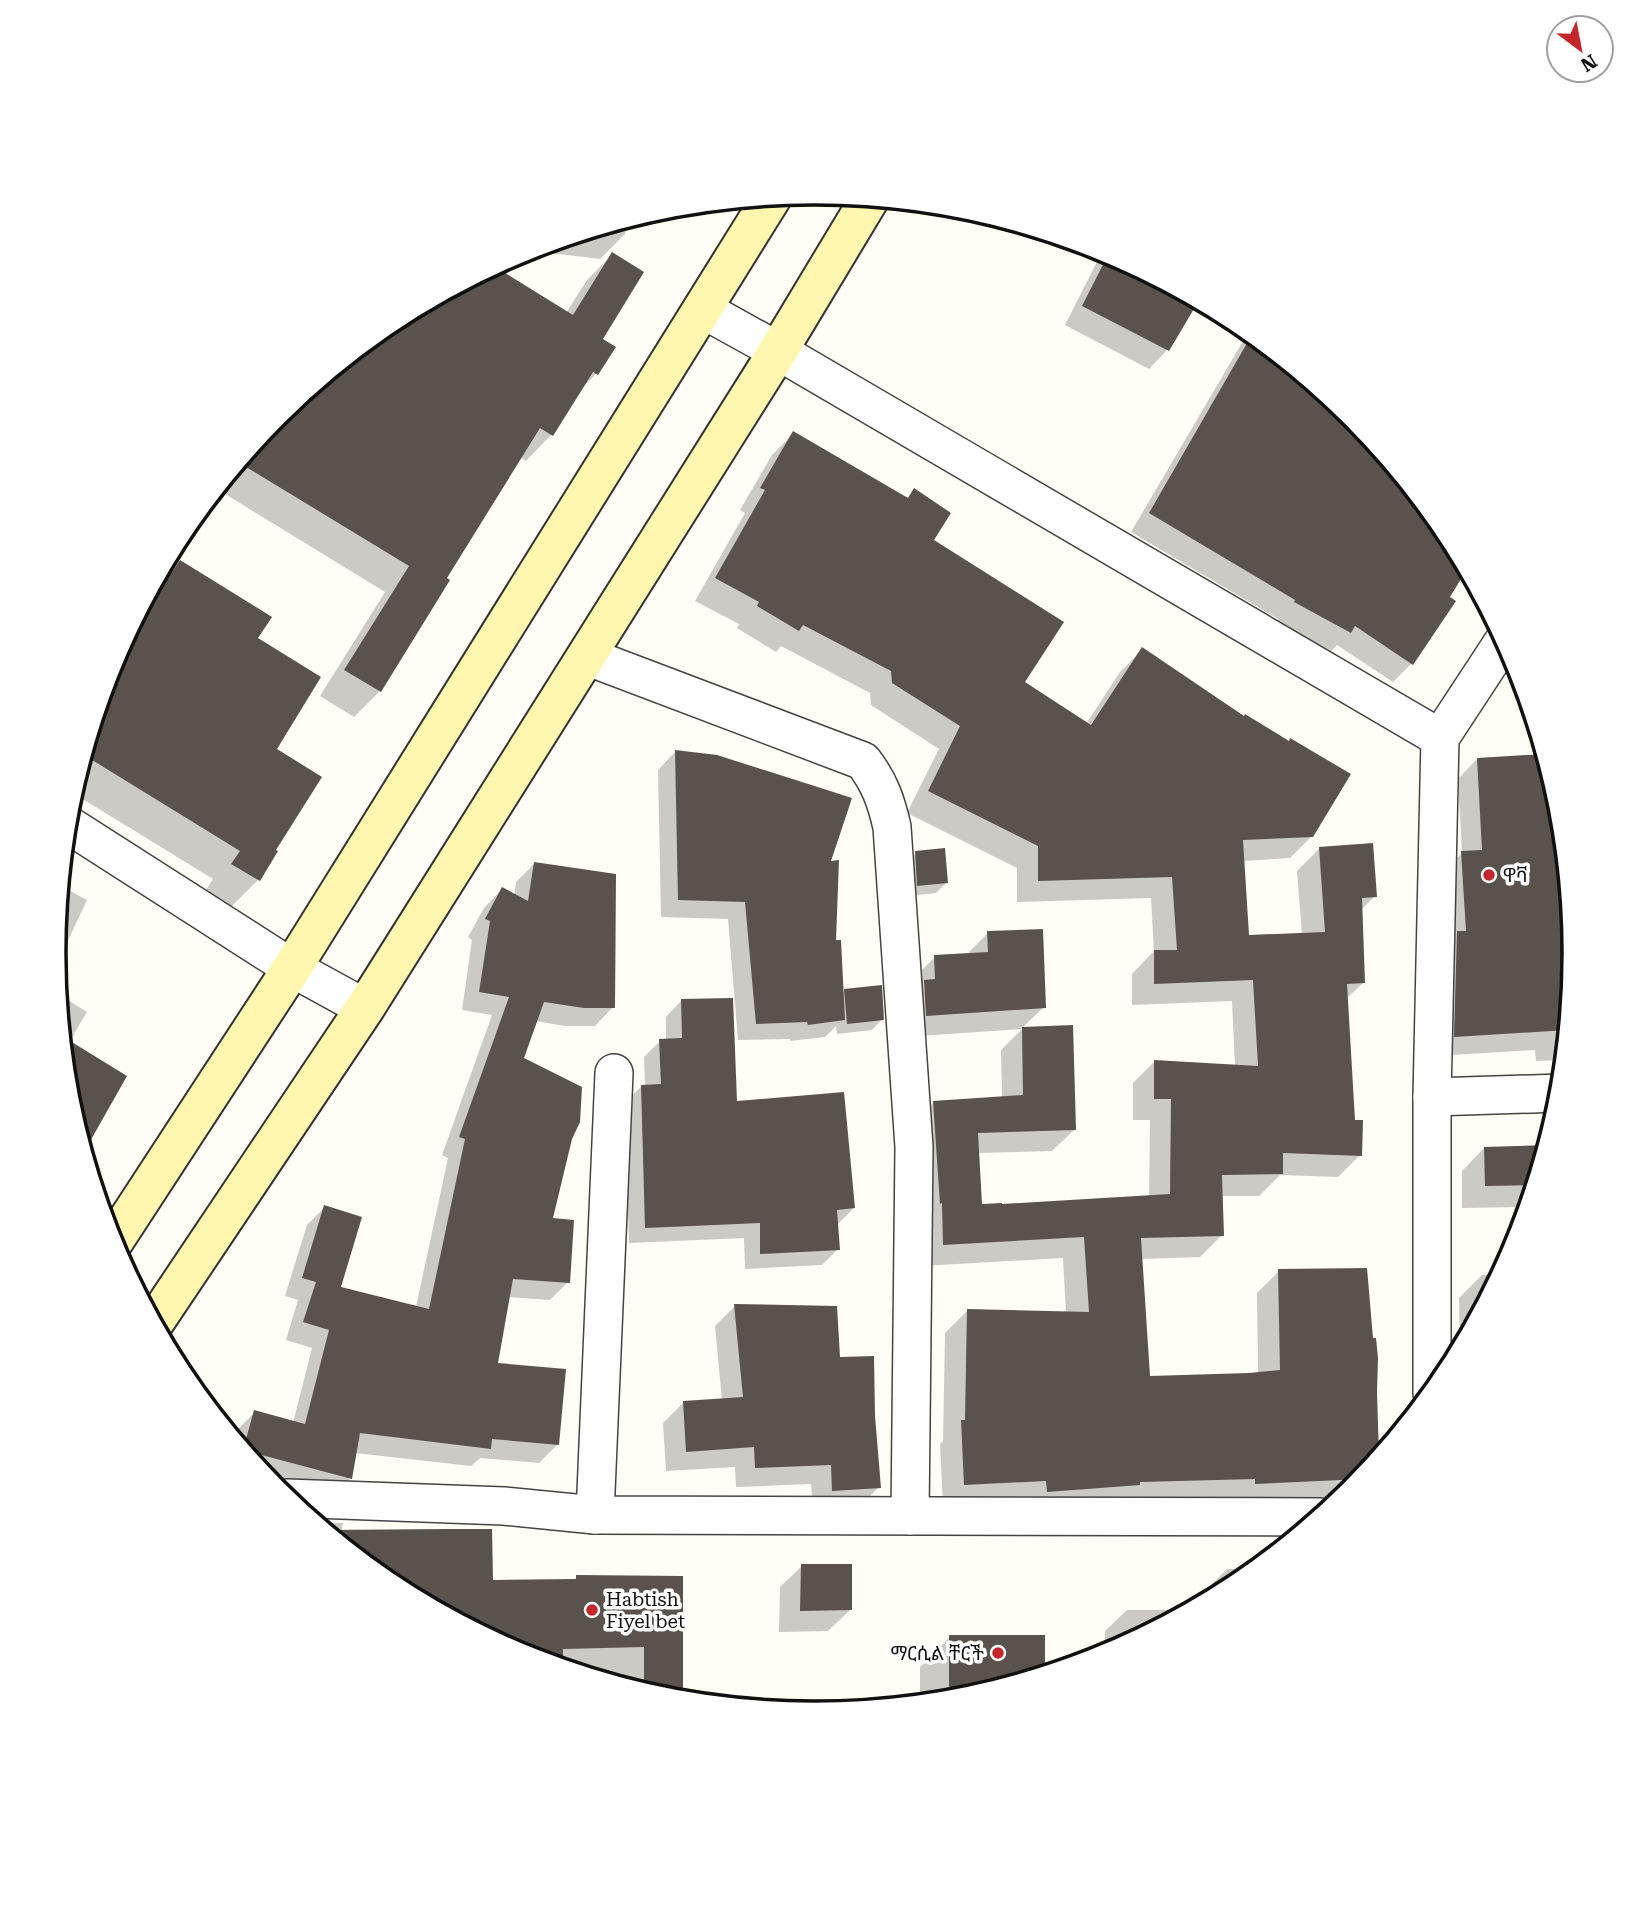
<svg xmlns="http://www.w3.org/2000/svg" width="1629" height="1906" viewBox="0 0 1629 1906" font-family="'Roboto Serif','Noto Sans Ethiopic',serif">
<rect width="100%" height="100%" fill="#fffdf5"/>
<g fill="#0003">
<polygon points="627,219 625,234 600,259 525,250"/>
<polygon points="1103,250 1197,300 1167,350 1149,369 1065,325"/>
<polygon points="612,255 600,339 613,347 596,374 578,392 551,435 526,461 520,457 444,579 448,581 380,691 354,717 320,696 385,592 217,489 277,415 392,321 504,261 498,271 566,313 587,280"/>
<polygon points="1249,331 1344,409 1337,422 1447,531 1466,568 1448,598 1454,602 1411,664 1393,682 1337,645 1331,651 1277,621 1278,619 1131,532"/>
<polygon points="793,434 906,499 915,490 931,540 1023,682 1086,724 1120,672 1142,650 1312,836 1290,858 1243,861 1248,937 1302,935 1297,871 1319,849 1375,896 1360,911 1363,983 1346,999 1353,1121 1360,1155 1338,1177 1280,1175 1259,1196 1221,1196 1222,1235 1200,1257 1141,1259 1149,1378 1258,1374 1257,1293 1279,1271 1375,1392 1378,1459 1352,1491 1341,1500 1234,1505 943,1506 940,1444 943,1441 945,1333 967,1311 1066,1313 1063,1258 922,1266 911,1125 933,1103 1002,1098 1001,1050 1022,1029 905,1037 913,979 935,957 966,955 988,933 1044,1007 1022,1028 1074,1130 1052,1151 977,1153 980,1206 1149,1197 1150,1120 1133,1120 1133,1083 1155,1061 1235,1066 1232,1001 1132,1005 1132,974 1154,951 1151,898 1017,902 1017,868 907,813 939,749 871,705 870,693 781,646 776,652 737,628 739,624 695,601 745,513 740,510 772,455"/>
<polygon points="180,563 256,638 274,850 276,852 258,880 230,908 204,893 213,879 73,793 112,662 152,591"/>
<polygon points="675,752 828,863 834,942 842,994 845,991 882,1019 872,1030 837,1034 836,1026 825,1037 790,1041 790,1039 738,1040 728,919 661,917 658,770"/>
<polygon points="1477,759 1550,770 1560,805 1568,883 1563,883 1569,988 1571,988 1564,1060 1536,1061 1535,1050 1435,1056 1442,873 1462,853 1458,779"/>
<polygon points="916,853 946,883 936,893 907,896 905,864"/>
<polygon points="535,863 613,1007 595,1026 565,1026 536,1021 522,1059 570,1139 551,1220 568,1282 550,1300 508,1297 496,1364 558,1444 539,1463 480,1458 471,1466 355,1453 350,1479 332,1497 268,1479 234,1438 236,1431 255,1412 293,1423 312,1348 286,1340 298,1300 285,1296 307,1225 325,1207 339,1288 416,1307 448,1158 442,1155 492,1015 462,1010 472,940 468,937 484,908 502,889 514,896 516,882"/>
<polygon points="61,886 87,900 56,966 54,953"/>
<polygon points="58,994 87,1012 69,1042 83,1149 69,1101"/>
<polygon points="681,1001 735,1103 854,1208 838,1224 838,1249 822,1265 745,1269 744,1238 629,1243 625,1102 641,1087 645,1086 644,1057 660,1041 666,1041 666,1017"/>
<polygon points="1546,1146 1522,1226 1522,1207 1462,1208 1462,1171 1484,1148"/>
<polygon points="1501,1274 1460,1350 1459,1298 1482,1275"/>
<polygon points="735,1306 839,1359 874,1417 879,1487 859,1507 813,1510 811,1484 736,1487 735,1467 666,1471 663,1423 683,1403 722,1400 715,1326"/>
<polygon points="315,1522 343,1523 341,1532 491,1581 573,1581 577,1577 681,1578 681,1700 666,1699 523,1655 392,1585"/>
<polygon points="802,1566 850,1610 828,1631 779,1632 780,1587"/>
<polygon points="1227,1569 1257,1569 1237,1585 1205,1602 1205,1591"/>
<polygon points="1127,1610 1191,1610 1105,1655 1105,1631"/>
<polygon points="950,1637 962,1699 920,1703 920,1667"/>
</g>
<g fill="#5a524d">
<polygon points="612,252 644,272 603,339 616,347 598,375 593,372 553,436 540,428 447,578 450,580 381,692 344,670 409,566 238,462 278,415 392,321 494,266 573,315"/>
<polygon points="1109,253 1198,302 1169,351 1082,306"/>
<polygon points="1250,338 1270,348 1346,410 1340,422 1379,448 1447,531 1467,569 1450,597 1456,601 1413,665 1355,626 1351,633 1294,602 1295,600 1149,513"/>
<polygon points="793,431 908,498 914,488 951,513 934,540 1064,622 1025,682 1091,725 1142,647 1244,716 1245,714 1289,741 1290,738 1351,774 1313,837 1243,840 1249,935 1325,932 1319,847 1373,843 1377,897 1362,898 1365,983 1347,984 1355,1120 1363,1120 1362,1156 1283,1153 1283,1174 1222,1175 1224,1236 1141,1238 1150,1376 1249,1373 1280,1370 1278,1269 1367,1268 1373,1338 1376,1338 1378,1358 1377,1392 1379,1457 1362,1479 1255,1484 1255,1479 1140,1482 1140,1485 1047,1492 1046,1481 964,1485 961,1420 965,1420 967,1309 1089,1312 1084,1237 943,1245 942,1203 940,1204 933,1101 1023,1095 1022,1027 1073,1025 1076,1130 978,1133 982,1204 1002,1203 1002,1204 1170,1194 1171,1099 1154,1099 1154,1060 1258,1066 1253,980 1154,984 1154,950 1177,950 1172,877 1038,881 1038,846 928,791 960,726 892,683 891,671 803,625 799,631 757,606 759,602 715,578 765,490 760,488"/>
<polygon points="180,560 272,617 258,638 321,677 277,749 322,777 276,850 278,851 260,881 231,864 240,851 84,755 111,666"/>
<polygon points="675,750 717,755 852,798 831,861 839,860 836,940 841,940 845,1020 808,1025 807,1022 756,1024 745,902 678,900"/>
<polygon points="1545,754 1550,770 1552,814 1561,814 1566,864 1563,864 1571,989 1567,1030 1454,1037 1457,931 1466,931 1461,851 1482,850 1477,758"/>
<polygon points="945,848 948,883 917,886 915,851"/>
<polygon points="534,862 616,874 615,1008 584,1008 544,1002 524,1058 582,1087 580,1122 572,1139 553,1218 574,1220 570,1283 513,1279 498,1363 566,1369 559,1445 492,1439 491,1449 360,1433 352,1479 243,1450 254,1410 305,1424 329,1330 303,1322 316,1282 302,1278 324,1205 362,1217 341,1287 429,1309 465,1139 459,1137 509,997 479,992 490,921 485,919 502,887 528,901"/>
<polygon points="1043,929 1046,1008 926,1016 924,980 935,979 934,955 988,952 987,931"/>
<polygon points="882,985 884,1020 847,1024 844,989"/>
<polygon points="733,998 737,1101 844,1092 855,1208 837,1210 840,1250 760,1254 760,1223 645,1228 641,1085 661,1084 659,1039 682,1038 681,999"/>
<polygon points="62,1036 127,1076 84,1152 69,1101"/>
<polygon points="1547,1145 1535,1185 1485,1186 1484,1147"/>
<polygon points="734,1304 837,1306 840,1357 874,1356 875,1416 881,1488 832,1491 831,1465 755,1468 754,1447 686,1452 683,1401 743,1397"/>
<polygon points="448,1529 492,1529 493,1580 576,1579 576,1575 683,1576 683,1700 666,1699 644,1692 644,1647 563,1649 563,1667 523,1655 392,1585 325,1530"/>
<polygon points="801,1564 852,1564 852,1610 800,1611"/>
<polygon points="949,1635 1045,1635 1045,1674 962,1699 949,1700"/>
</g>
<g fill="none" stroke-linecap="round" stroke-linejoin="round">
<defs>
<g id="minor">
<polyline points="702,309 778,351 1440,738"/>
<path d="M586,656L863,761C880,783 886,801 892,827L914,1147L910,1516"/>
<polyline points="67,824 292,968 365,1008"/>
<polyline points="1432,1097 1561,1093"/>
<polyline points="1432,1393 1432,1097 1440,738 1505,639"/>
<polyline points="287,1498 504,1506 595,1515 1320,1517"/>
<polyline points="595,1515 614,1073"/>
</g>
<g id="secondary">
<polyline points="112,1244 292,968 772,197"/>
<polyline points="154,1323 365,1008 778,351 870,198"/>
</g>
</defs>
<use href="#minor" stroke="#444" stroke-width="40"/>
<use href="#secondary" stroke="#333" stroke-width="42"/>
<use href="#minor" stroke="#fff" stroke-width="37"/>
<use href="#secondary" stroke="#fff6b0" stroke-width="38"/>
</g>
<g fill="#c4262e" stroke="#fff" stroke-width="2.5">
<circle cx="1489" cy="875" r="7"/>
<circle cx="592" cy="1610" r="7"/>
<circle cx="998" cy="1653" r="7"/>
</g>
<g text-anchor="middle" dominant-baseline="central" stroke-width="7" stroke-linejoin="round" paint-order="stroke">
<g font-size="19" fill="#111" stroke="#fff" text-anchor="start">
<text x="1503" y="875">ዋቫ</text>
<text x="606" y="1599">Habtish<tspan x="606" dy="22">Fiyel bet</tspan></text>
<text x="984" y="1653" text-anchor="end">ማርሲል ቸርች</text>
</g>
</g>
<path d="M0 0H1629V1906H0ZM66 953a748 748 0 1 1 1496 0a748 748 0 1 1-1496 0Z" fill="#fff" fill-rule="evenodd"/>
<path fill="none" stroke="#111" stroke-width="3.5" d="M66 953a748 748 0 1 1 1496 0a748 748 0 1 1-1496 0Z"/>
<g transform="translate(1580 49) rotate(148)"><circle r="33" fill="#ffffff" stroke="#a0a0a0" stroke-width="2"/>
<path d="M0-5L12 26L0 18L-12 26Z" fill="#c4262e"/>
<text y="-10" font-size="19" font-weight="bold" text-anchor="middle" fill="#111111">N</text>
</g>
</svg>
